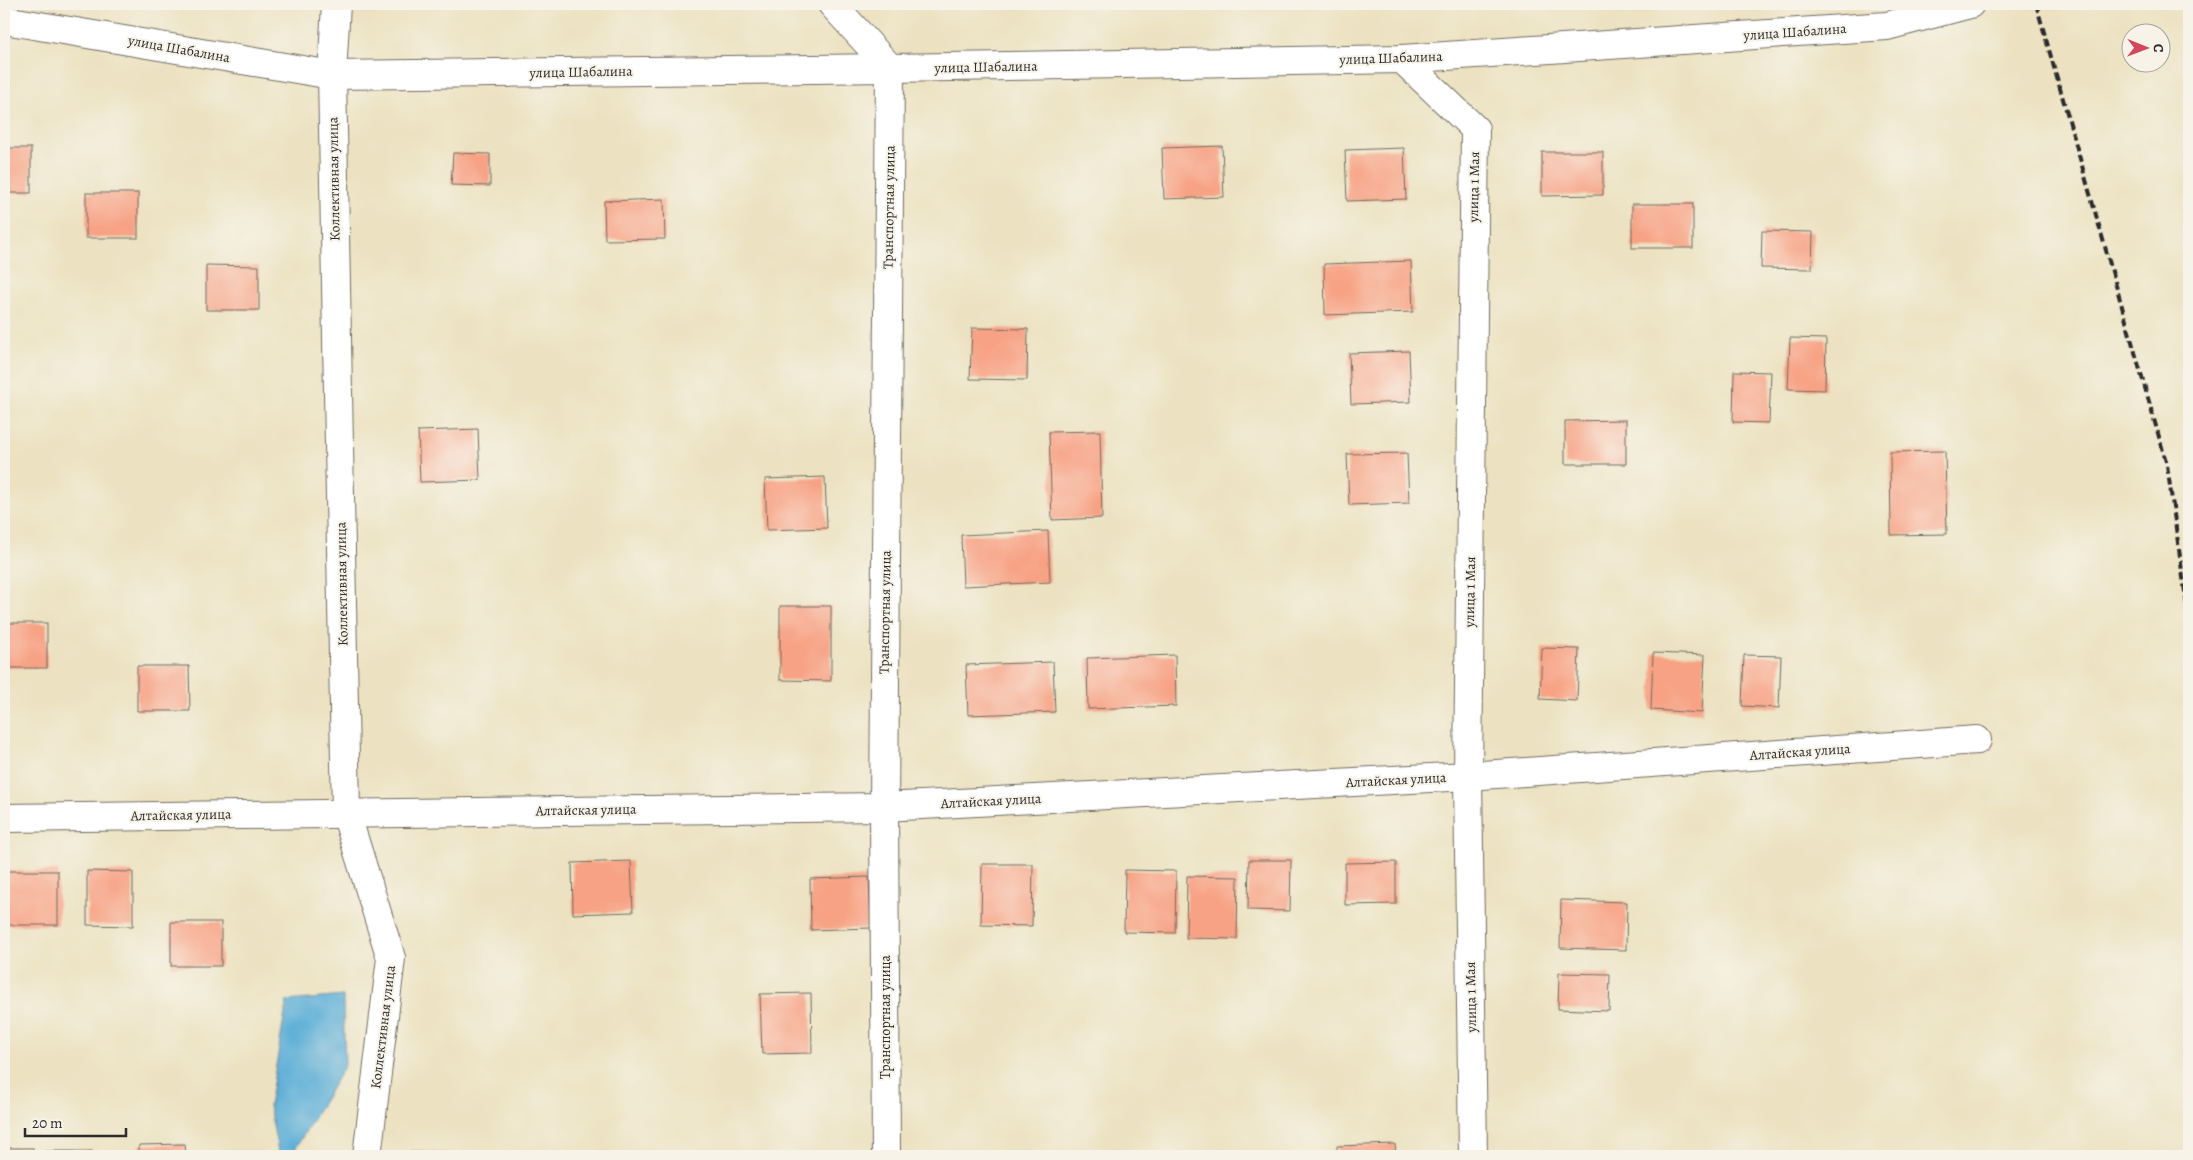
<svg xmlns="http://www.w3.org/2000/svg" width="2193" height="1160" viewBox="0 0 2193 1160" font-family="Alegreya,serif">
<rect width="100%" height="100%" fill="#f7f3e8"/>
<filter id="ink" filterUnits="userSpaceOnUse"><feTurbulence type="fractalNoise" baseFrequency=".02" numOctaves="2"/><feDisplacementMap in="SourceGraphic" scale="10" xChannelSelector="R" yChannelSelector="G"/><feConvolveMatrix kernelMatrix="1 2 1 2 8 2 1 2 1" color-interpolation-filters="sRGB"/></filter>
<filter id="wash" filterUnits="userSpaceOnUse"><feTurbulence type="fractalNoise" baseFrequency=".0096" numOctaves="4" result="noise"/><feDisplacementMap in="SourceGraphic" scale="20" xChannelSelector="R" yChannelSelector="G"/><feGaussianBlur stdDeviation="1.12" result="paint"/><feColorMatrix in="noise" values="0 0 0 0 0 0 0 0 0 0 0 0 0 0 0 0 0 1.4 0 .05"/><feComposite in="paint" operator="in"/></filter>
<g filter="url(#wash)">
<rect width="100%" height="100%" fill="#ece2c1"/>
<polygon fill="#5caed7" stroke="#446c81" points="343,996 345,1065 291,1156 279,1156 269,1106 287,1001"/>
<g id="blocks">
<g fill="#f7a284">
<polygon points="1222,146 1224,197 1164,199 1162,148"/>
<rect x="4" y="148" width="27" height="45"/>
<polygon points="1404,148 1406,199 1347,201 1345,150"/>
<polygon points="1542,152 1603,152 1603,195 1542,196"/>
<polygon points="453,153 490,154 490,186 451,185"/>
<rect x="86" y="193" width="52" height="45"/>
<polygon points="664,199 665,239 605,240 604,201"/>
<rect x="1632" y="204" width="61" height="44"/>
<polygon points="1762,231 1813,232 1812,269 1761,268"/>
<polygon points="1411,261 1413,312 1325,315 1324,264"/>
<polygon points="206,265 259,266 259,310 206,310"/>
<polygon points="972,328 1028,329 1027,380 970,379"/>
<polygon points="1790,338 1826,339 1825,390 1788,389"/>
<polygon points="1409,351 1411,402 1351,404 1349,353"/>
<polygon points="1734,371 1771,372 1769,423 1733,422"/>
<polygon points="1626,420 1626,464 1565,464 1565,421"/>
<polygon points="478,429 480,480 420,482 418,431"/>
<polygon points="1100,431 1102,518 1052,520 1049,432"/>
<polygon points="1945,451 1947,534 1891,535 1890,452"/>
<polygon points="1407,453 1409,503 1349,505 1347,454"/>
<polygon points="825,477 827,528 767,530 765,479"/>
<polygon points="1048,531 1050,582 963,586 961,535"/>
<polygon points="780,606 831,606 831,681 780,680"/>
<rect x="4" y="623" width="43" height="45"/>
<polygon points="1542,648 1579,649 1577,701 1540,699"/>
<polygon points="1653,653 1705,655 1702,713 1651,710"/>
<polygon points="1175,655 1176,706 1088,709 1087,658"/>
<polygon points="1744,655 1781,656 1779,708 1742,706"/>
<polygon points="1053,662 1055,712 968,715 966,665"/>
<polygon points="137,666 189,666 190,711 137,711"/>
<polygon points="1249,860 1291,860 1290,911 1248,910"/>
<polygon points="631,861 633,912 573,914 572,863"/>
<polygon points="1396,862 1396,904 1345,905 1345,863"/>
<polygon points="982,864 1033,864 1032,926 981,925"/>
<polygon points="1125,870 1176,871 1175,933 1124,932"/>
<rect x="4" y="871" width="54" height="54"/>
<polygon points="87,871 133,872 133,926 87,925"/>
<polygon points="1187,876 1238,877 1237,939 1186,938"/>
<polygon points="869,877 871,928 811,930 810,879"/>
<polygon points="1561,900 1627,902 1626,950 1560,948"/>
<rect x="171" y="922" width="50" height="44"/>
<polygon points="1559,973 1610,974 1609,1011 1558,1009"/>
<polygon points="811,993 812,1053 762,1054 760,994"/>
<polygon points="185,1144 186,1156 139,1156 139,1145"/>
<polygon points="1395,1144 1396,1156 1337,1156 1337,1146"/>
<rect x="4" y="1148" width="29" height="8"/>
<rect x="45" y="1151" width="47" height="5"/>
<polygon points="407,1152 449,1152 449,1156 408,1156"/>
</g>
</g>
</g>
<g filter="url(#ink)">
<use href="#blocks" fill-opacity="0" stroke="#6f6b60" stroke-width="1"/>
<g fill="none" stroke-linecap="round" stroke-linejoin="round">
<defs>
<g id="minor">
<polyline points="336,4 332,75 346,813 391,958 367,1156"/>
<polyline points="832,4 890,68 884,807 886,1156"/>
<polyline points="4,20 332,75 890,68 1402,59 1887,26 1970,4"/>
<polyline points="1402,59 1475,129 1468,776 1473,1156"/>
<polyline points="4,818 884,807 1468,776 1977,740"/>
</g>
</defs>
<use href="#minor" stroke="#6f6b60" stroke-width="30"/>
<use href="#minor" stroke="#fff" stroke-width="28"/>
<polyline stroke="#2b2b2b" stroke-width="4" stroke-dasharray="8 4" stroke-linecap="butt" points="2036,4 2167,465 2189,620"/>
</g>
</g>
<g text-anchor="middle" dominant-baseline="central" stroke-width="4" stroke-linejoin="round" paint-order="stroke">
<g font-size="14" fill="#2b2b2b" stroke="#f7f3e8">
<text transform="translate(1795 32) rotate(-4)">улица Шабалина</text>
<text transform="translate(179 49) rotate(10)">улица Шабалина</text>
<text transform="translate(1391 58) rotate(-2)">улица Шабалина</text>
<text transform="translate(986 67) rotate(-1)">улица Шабалина</text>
<text transform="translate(581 72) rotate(-1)">улица Шабалина</text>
<text transform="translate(334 179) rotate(-91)">Коллективная улица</text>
<text transform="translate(1474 187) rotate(-89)">улица 1 Мая</text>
<text transform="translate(889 207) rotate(-89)">Транспортная улица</text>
<text transform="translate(342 584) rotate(-91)">Коллективная улица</text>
<text transform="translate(1470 592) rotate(-89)">улица 1 Мая</text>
<text transform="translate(885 612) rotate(-89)">Транспортная улица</text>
<text transform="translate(1800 752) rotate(-4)">Алтайская улица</text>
<text transform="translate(1396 780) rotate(-3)">Алтайская улица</text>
<text transform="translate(991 801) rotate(-3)">Алтайская улица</text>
<text transform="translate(586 810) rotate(-1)">Алтайская улица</text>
<text transform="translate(181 815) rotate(-1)">Алтайская улица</text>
<text transform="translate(1471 997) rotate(-91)">улица 1 Мая</text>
<text transform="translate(885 1017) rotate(-90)">Транспортная улица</text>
<text transform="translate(383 1027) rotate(-83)">Коллективная улица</text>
</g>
</g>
<rect width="2193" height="1160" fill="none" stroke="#f7f3e8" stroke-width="20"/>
<g transform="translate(2146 48) rotate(91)"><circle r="24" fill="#f7f3e8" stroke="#a5a39c"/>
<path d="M0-4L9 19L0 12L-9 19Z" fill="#d1495b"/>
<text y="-8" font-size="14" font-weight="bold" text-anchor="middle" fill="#2b2b2b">С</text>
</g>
<path d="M25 1128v8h101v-8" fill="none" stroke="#2b2b2b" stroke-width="2.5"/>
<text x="32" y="1128" font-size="15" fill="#2b2b2b" stroke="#f7f3e8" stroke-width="4" paint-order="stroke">20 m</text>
</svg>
